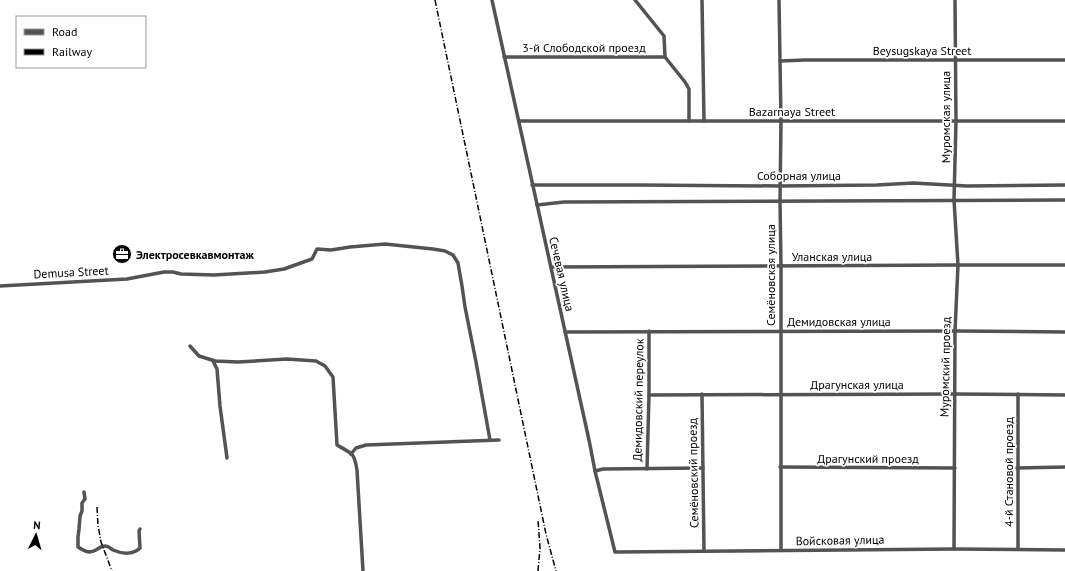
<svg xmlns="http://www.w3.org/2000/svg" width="1065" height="571" viewBox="0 0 1065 571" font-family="'PT Sans',sans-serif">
<rect width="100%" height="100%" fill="#fff"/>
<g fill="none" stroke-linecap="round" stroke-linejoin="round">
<g stroke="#535353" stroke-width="3.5">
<polyline points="492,0 589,440 595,471 615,552 954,549 1065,550"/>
<polyline points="635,0 664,36 665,57 685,82 689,89 689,121"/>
<polyline points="702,0 704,121"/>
<polyline points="779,0 781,121 780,201 781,266 781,550"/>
<polyline points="504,57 665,57"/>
<polyline points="780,61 805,60 1065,60"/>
<polyline points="519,121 1065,121"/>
<polyline points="532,185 638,185 780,186 877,185 913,183 967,186 1065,185"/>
<polyline points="537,205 564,202 1065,200"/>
<polyline points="551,267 958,265 1065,265"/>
<polyline points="0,286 127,279 164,272 173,272 181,274 214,275 265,272 284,269 312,259 317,249 331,250 350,247 385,244 433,249 445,251 453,255 458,263 462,286 465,307 476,362 490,440"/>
<polyline points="565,332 955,331 1065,332"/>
<path d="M190,346L199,356L215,361L238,362L287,359L316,361L325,366L333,377L337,445C352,454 354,452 357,470L363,571"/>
<polyline points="213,361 217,369 220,406 227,458"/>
<polyline points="702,394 704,551"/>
<polyline points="1018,394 1018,549"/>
<polyline points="649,395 955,394 1065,395"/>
<polyline points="351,454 356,448 366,445 499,440"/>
<polyline points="780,467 955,468"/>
<polyline points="1017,468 1065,467"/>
<polyline points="647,469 649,395 649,331"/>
<polyline points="595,471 603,469 703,468"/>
<path d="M84,492L85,499L82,503V511L80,516L79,529L78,537V547C84,551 89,554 96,550C99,548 101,546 105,546C108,546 110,548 113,550C122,554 133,555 140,548L139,531L140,529"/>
<polyline points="954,549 955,331 958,265 954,200 956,121 955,0"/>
</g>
<g stroke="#000" stroke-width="1.5" stroke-dasharray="6 2 1 2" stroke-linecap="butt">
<polyline points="435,0 546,534 556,571"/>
<polyline points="97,507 98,525 101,542 112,571"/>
<polyline points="538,571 540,548 538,520"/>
</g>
</g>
<defs>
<symbol id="office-disc" viewBox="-11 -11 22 22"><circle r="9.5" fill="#000" stroke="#fff"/><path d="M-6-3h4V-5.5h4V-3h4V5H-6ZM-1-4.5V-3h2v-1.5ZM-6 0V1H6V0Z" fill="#fff"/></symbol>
</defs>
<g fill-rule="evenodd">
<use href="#office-disc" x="111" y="243" width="22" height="22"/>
</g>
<g text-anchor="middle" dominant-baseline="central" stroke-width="3.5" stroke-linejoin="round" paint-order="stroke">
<g font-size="12" fill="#000" stroke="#fff">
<text x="584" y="47">3-й Слободской проезд</text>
<text x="922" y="50">Beysugskaya Street</text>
<text x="792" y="111">Bazarnaya Street</text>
<text transform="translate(945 117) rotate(-90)">Муромская улица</text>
<text x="799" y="175">Соборная улица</text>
<text x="832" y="256">Уланская улица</text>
<text transform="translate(71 272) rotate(-3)">Demusa Street</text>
<text transform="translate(562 274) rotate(77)">Сечевая улица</text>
<text transform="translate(770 275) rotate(-90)">Семёновская улица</text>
<text x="839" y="321">Демидовская улица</text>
<text transform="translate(945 367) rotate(-89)">Муромский проезд</text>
<text x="857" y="384">Драгунская улица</text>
<text transform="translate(638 400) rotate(-89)">Демидовский переулок</text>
<text x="868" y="458">Драгунский проезд</text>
<text transform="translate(1008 472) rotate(-90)">4-й Становой проезд</text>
<text transform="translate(693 473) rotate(-91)">Семёновский проезд</text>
<text transform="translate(840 540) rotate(-1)">Войсковая улица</text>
</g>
<g font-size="12" font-weight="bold" fill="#000" stroke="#fff" text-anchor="start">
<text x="136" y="254">Электросевкавмонтаж</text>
</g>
</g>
<rect x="16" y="16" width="130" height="52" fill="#ffffff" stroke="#999999"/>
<rect x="24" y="29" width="20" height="6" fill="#535353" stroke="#999999"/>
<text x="52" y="36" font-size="12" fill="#000000">Road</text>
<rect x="24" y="49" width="20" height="6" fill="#000000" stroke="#999999"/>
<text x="52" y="56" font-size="12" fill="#000000">Railway</text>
<g transform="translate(36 535) rotate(5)" stroke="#ffffff" stroke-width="3" paint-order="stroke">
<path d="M0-3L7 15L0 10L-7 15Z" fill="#000000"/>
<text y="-6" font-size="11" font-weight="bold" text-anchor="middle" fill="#000000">N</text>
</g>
</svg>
